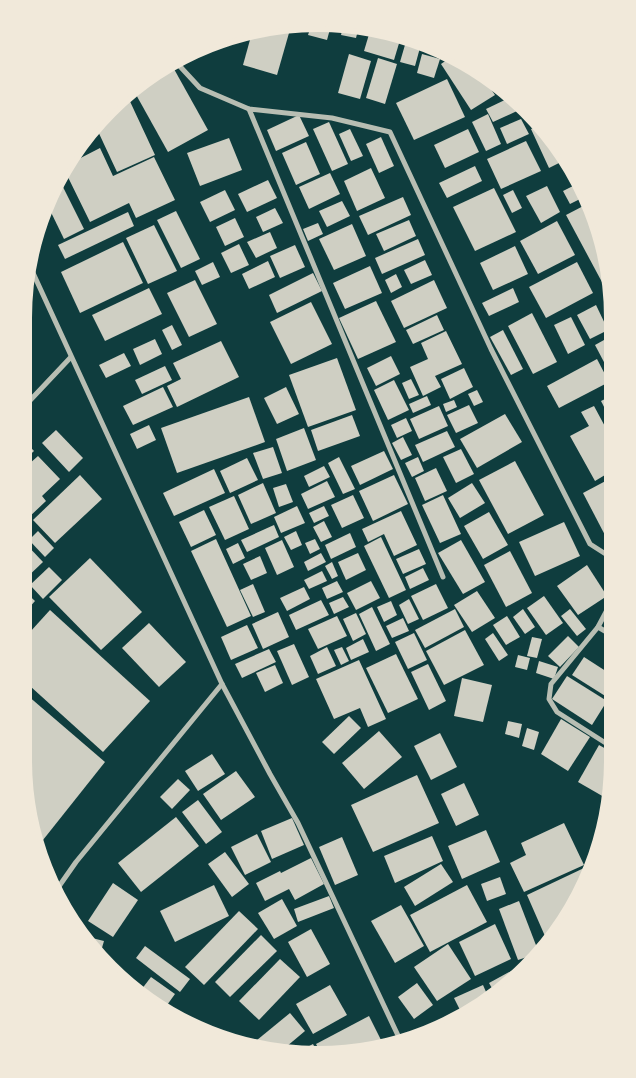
<svg xmlns="http://www.w3.org/2000/svg" width="636" height="1078" viewBox="0 0 636 1078" font-family="Inter,sans-serif">
<rect width="100%" height="100%" fill="#0f3d3e"/>
<g fill="#cfcfc3">
<polygon points="260,26 291,26 277,75 243,65 253,29"/>
<polygon points="311,26 330,29 327,40 308,35"/>
<polygon points="343,26 359,26 356,38 341,35"/>
<polygon points="365,26 376,26 388,31 388,33"/>
<polygon points="370,31 400,40 394,60 364,51"/>
<polygon points="407,38 421,44 415,66 400,62"/>
<polygon points="429,48 449,56 448,57 429,51"/>
<polygon points="349,54 371,61 360,99 338,93"/>
<polygon points="422,54 440,59 434,78 417,73"/>
<polygon points="451,57 476,67 495,95 471,110 441,64"/>
<polygon points="378,58 397,64 385,104 366,98"/>
<polygon points="174,69 208,130 168,152 134,91"/>
<polygon points="447,79 465,117 414,140 396,103"/>
<polygon points="496,81 506,89 501,92"/>
<polygon points="127,95 155,155 117,172 96,127"/>
<polygon points="511,97 517,111 493,122 486,109"/>
<polygon points="525,107 542,121 542,122 534,125"/>
<polygon points="488,114 501,144 486,151 472,122"/>
<polygon points="299,115 309,136 276,151 267,130"/>
<polygon points="521,119 529,134 507,144 500,128"/>
<polygon points="329,122 348,164 332,171 313,129"/>
<polygon points="544,124 567,159 549,168 531,129"/>
<polygon points="350,129 363,156 351,161 339,134"/>
<polygon points="468,129 479,152 445,168 434,145"/>
<polygon points="381,137 394,166 379,173 366,144"/>
<polygon points="229,138 242,170 200,186 187,153"/>
<polygon points="526,141 541,171 501,189 487,159"/>
<polygon points="306,142 320,174 296,185 282,153"/>
<polygon points="100,148 113,176 154,157 175,200 136,218 129,203 90,222 63,167"/>
<polygon points="475,166 482,181 447,198 439,183"/>
<polygon points="371,168 385,198 357,211 344,181"/>
<polygon points="330,173 340,194 309,209 299,187"/>
<polygon points="578,174 584,186 583,187 576,175"/>
<polygon points="58,177 84,229 64,239 46,202"/>
<polygon points="268,180 277,198 247,212 238,194"/>
<polygon points="577,184 584,197 570,204 563,191"/>
<polygon points="547,186 560,212 541,223 526,196"/>
<polygon points="494,188 516,232 475,251 453,207"/>
<polygon points="225,190 235,210 210,222 200,202"/>
<polygon points="513,190 522,208 512,213 503,195"/>
<polygon points="403,197 411,215 368,235 359,216"/>
<polygon points="342,201 350,216 327,227 319,211"/>
<polygon points="591,202 600,222 612,280 603,284 566,215"/>
<polygon points="275,208 283,223 263,232 256,217"/>
<polygon points="176,211 200,259 181,268 157,220"/>
<polygon points="128,212 134,226 65,259 58,245"/>
<polygon points="235,218 244,237 225,246 216,227"/>
<polygon points="409,220 416,236 384,251 376,234"/>
<polygon points="557,221 575,255 538,274 520,241"/>
<polygon points="318,223 323,234 308,241 303,229"/>
<polygon points="352,224 366,256 334,270 319,239"/>
<polygon points="154,225 177,271 148,284 126,238"/>
<polygon points="270,232 277,248 256,258 247,242"/>
<polygon points="418,239 425,255 382,274 375,258"/>
<polygon points="123,242 143,283 80,313 61,272"/>
<polygon points="239,244 249,265 231,273 221,253"/>
<polygon points="295,245 305,267 280,278 270,256"/>
<polygon points="515,246 528,274 493,290 480,263"/>
<polygon points="425,260 432,275 411,284 404,270"/>
<polygon points="268,261 275,277 249,289 242,274"/>
<polygon points="213,262 220,277 202,285 195,271"/>
<polygon points="577,262 593,293 546,318 529,287"/>
<polygon points="370,266 382,293 345,309 333,283"/>
<polygon points="313,273 322,291 277,313 269,295"/>
<polygon points="396,274 402,287 391,293 385,280"/>
<polygon points="195,280 217,324 189,337 167,293"/>
<polygon points="434,280 447,308 404,328 391,301"/>
<polygon points="149,288 162,314 105,341 92,315"/>
<polygon points="513,288 519,302 489,316 482,303"/>
<polygon points="614,293 615,298 615,314 607,297"/>
<polygon points="376,301 396,342 358,359 339,318"/>
<polygon points="311,302 332,344 291,364 270,322"/>
<polygon points="596,305 608,330 590,339 577,315"/>
<polygon points="532,313 557,362 533,374 508,326"/>
<polygon points="437,315 444,330 413,344 406,330"/>
<polygon points="571,317 585,345 568,354 554,325"/>
<polygon points="172,325 182,345 172,350 162,330"/>
<polygon points="503,330 523,369 511,375 490,337"/>
<polygon points="446,331 462,364 435,376 441,387 423,396 410,367 428,359 421,343"/>
<polygon points="613,335 615,339 615,359 605,364 595,345"/>
<polygon points="155,339 162,354 140,365 133,349"/>
<polygon points="221,341 239,377 177,407 167,386 181,379 173,363"/>
<polygon points="124,353 131,366 106,378 99,365"/>
<polygon points="391,356 400,374 376,386 367,368"/>
<polygon points="337,358 356,410 308,427 289,375"/>
<polygon points="597,359 609,382 559,408 547,386"/>
<polygon points="165,366 172,380 142,394 135,380"/>
<polygon points="464,368 473,387 450,399 441,379"/>
<polygon points="411,379 419,395 409,399 402,383"/>
<polygon points="394,380 409,410 388,420 374,390"/>
<polygon points="163,387 173,407 133,425 123,406"/>
<polygon points="286,387 299,414 277,424 264,398"/>
<polygon points="477,390 483,402 474,406 468,394"/>
<polygon points="615,394 615,428 601,401"/>
<polygon points="427,396 431,405 413,413 409,404"/>
<polygon points="249,397 265,442 177,473 161,428"/>
<polygon points="454,400 457,407 446,412 443,404"/>
<polygon points="469,405 478,423 456,433 447,415"/>
<polygon points="439,406 448,426 419,439 410,419"/>
<polygon points="594,406 615,445 615,469 595,481 570,436 589,426 581,412"/>
<polygon points="505,414 522,442 477,468 460,439"/>
<polygon points="352,415 360,436 318,451 311,430"/>
<polygon points="406,418 412,431 397,438 391,425"/>
<polygon points="149,425 156,440 137,449 130,434"/>
<polygon points="304,428 316,460 287,471 276,439"/>
<polygon points="56,430 83,458 69,472 42,443"/>
<polygon points="447,431 455,447 423,462 415,445"/>
<polygon points="20,436 34,451 20,464"/>
<polygon points="403,437 412,455 401,460 392,443"/>
<polygon points="273,447 282,473 263,479 253,453"/>
<polygon points="461,449 474,474 456,483 443,457"/>
<polygon points="384,451 393,469 360,485 351,466"/>
<polygon points="38,456 60,479 42,496 46,501 27,519 20,512 20,496 24,492 20,489 20,472"/>
<polygon points="339,457 355,489 343,494 328,463"/>
<polygon points="418,457 424,471 412,477 405,463"/>
<polygon points="247,458 258,480 230,493 220,471"/>
<polygon points="515,461 544,515 508,534 479,480"/>
<polygon points="324,466 330,477 309,487 304,476"/>
<polygon points="436,468 447,491 425,501 415,478"/>
<polygon points="214,469 225,493 174,516 163,493"/>
<polygon points="80,475 102,499 55,543 33,520"/>
<polygon points="394,475 408,504 373,521 359,491"/>
<polygon points="615,476 615,535 607,539 583,493"/>
<polygon points="327,481 335,497 308,509 301,494"/>
<polygon points="263,483 276,513 251,524 238,495"/>
<polygon points="472,483 485,503 460,518 448,498"/>
<polygon points="286,484 293,502 279,507 273,488"/>
<polygon points="353,495 364,518 342,528 331,505"/>
<polygon points="443,495 461,534 440,543 422,505"/>
<polygon points="234,496 249,529 225,540 209,507"/>
<polygon points="297,506 305,523 281,533 274,517"/>
<polygon points="324,506 329,516 314,523 309,513"/>
<polygon points="204,510 216,535 191,547 179,522"/>
<polygon points="401,511 417,545 394,556 384,534 368,542 362,529"/>
<polygon points="489,512 508,545 483,559 464,526"/>
<polygon points="20,520 30,530 20,539"/>
<polygon points="324,521 332,537 321,542 313,527"/>
<polygon points="564,522 580,556 535,576 519,542"/>
<polygon points="274,525 279,537 247,552 241,540"/>
<polygon points="38,531 54,548 45,557 29,540"/>
<polygon points="296,531 302,545 291,550 284,537"/>
<polygon points="350,533 356,547 331,559 325,545"/>
<polygon points="381,537 406,590 389,598 364,546"/>
<polygon points="216,539 251,616 227,627 191,551"/>
<polygon points="315,539 320,549 310,554 305,543"/>
<polygon points="282,540 294,567 277,575 265,548"/>
<polygon points="461,540 485,582 463,594 438,553"/>
<polygon points="25,543 43,562 23,581 20,578 20,547"/>
<polygon points="238,543 245,558 233,564 226,549"/>
<polygon points="419,549 426,564 403,574 396,559"/>
<polygon points="510,551 532,593 506,607 484,565"/>
<polygon points="321,553 326,562 308,571 304,562"/>
<polygon points="358,553 366,570 346,580 338,562"/>
<polygon points="260,556 267,573 251,580 243,564"/>
<polygon points="90,558 142,612 101,650 49,597"/>
<polygon points="332,562 338,576 332,579 325,566"/>
<polygon points="587,565 607,596 578,615 557,586"/>
<polygon points="49,567 62,580 43,599 30,585"/>
<polygon points="423,568 429,580 410,589 405,577"/>
<polygon points="322,571 327,581 309,589 304,580"/>
<polygon points="337,581 343,592 327,599 322,588"/>
<polygon points="371,581 380,598 356,610 347,593"/>
<polygon points="253,584 265,612 253,617 240,590"/>
<polygon points="436,584 448,608 423,620 411,596"/>
<polygon points="20,587 35,601 20,618"/>
<polygon points="304,587 310,599 287,611 280,598"/>
<polygon points="477,591 495,618 472,632 454,605"/>
<polygon points="544,596 563,623 546,635 527,608"/>
<polygon points="343,597 349,607 334,614 329,603"/>
<polygon points="409,599 419,619 408,624 399,605"/>
<polygon points="321,600 329,615 296,630 289,615"/>
<polygon points="391,601 397,615 384,622 377,607"/>
<polygon points="372,607 390,644 376,651 359,614"/>
<polygon points="455,609 464,627 425,648 415,630"/>
<polygon points="523,609 535,627 525,634 513,617"/>
<polygon points="570,609 586,629 577,636 561,616"/>
<polygon points="50,610 150,701 103,752 20,677 20,643"/>
<polygon points="278,612 289,637 263,649 252,624"/>
<polygon points="356,613 366,634 353,641 343,619"/>
<polygon points="337,616 347,636 318,649 308,629"/>
<polygon points="507,616 520,637 506,645 493,625"/>
<polygon points="403,618 409,631 392,638 386,626"/>
<polygon points="149,623 186,662 159,687 122,648"/>
<polygon points="247,625 258,648 231,660 221,637"/>
<polygon points="465,630 484,665 444,685 426,651"/>
<polygon points="414,633 427,660 408,669 395,642"/>
<polygon points="493,633 508,655 499,661 485,639"/>
<polygon points="568,636 579,647 560,667 548,656"/>
<polygon points="532,637 542,639 537,658 527,656"/>
<polygon points="363,639 369,652 351,660 346,648"/>
<polygon points="294,644 309,677 292,685 277,651"/>
<polygon points="327,647 336,666 318,674 310,656"/>
<polygon points="342,647 349,661 341,665 334,650"/>
<polygon points="269,649 276,662 242,678 235,664"/>
<polygon points="396,654 418,699 388,713 366,668"/>
<polygon points="518,655 530,658 527,670 515,667"/>
<polygon points="584,657 615,677 615,690 610,699 572,675"/>
<polygon points="359,660 386,719 368,727 360,708 334,719 316,679"/>
<polygon points="539,661 558,667 554,679 536,673"/>
<polygon points="428,664 446,701 429,710 411,672"/>
<polygon points="275,665 283,683 265,692 256,673"/>
<polygon points="567,676 607,701 592,725 552,699"/>
<polygon points="462,678 492,685 483,722 454,716"/>
<polygon points="20,689 105,762 43,840 32,831 20,760"/>
<polygon points="349,716 361,728 334,754 322,742"/>
<polygon points="561,719 590,737 568,771 541,754"/>
<polygon points="508,721 522,724 519,738 505,734"/>
<polygon points="527,728 539,732 534,750 522,746"/>
<polygon points="379,731 402,757 364,789 342,763"/>
<polygon points="440,733 457,767 431,780 414,746"/>
<polygon points="599,745 615,754 615,780 611,801 578,782"/>
<polygon points="212,754 225,774 198,791 185,771"/>
<polygon points="236,771 255,797 221,820 203,794"/>
<polygon points="417,775 439,823 373,852 351,805"/>
<polygon points="178,779 190,790 172,809 160,797"/>
<polygon points="464,783 479,815 456,826 441,794"/>
<polygon points="198,800 222,832 206,844 182,812"/>
<polygon points="176,817 199,846 141,892 118,863"/>
<polygon points="292,818 304,845 272,859 261,831"/>
<polygon points="564,823 584,865 524,892 510,863 526,855 521,843"/>
<polygon points="486,830 500,862 462,879 448,846"/>
<polygon points="257,834 271,862 245,875 231,847"/>
<polygon points="432,836 443,861 395,883 384,856"/>
<polygon points="342,837 358,875 335,885 319,847"/>
<polygon points="225,852 249,884 232,897 208,864"/>
<polygon points="311,858 324,884 295,900 289,889 265,901 256,883 280,871 281,873"/>
<polygon points="441,864 453,882 415,906 404,887"/>
<polygon points="584,868 589,879 566,926 548,943 527,895"/>
<polygon points="500,877 506,894 487,901 481,884"/>
<polygon points="113,883 138,900 113,937 88,921"/>
<polygon points="214,885 229,916 175,942 160,911"/>
<polygon points="467,885 487,922 430,952 410,915"/>
<polygon points="329,896 334,908 298,922 294,909"/>
<polygon points="282,899 297,926 274,939 258,913"/>
<polygon points="519,901 539,953 518,960 499,909"/>
<polygon points="401,905 424,946 395,963 371,921"/>
<polygon points="239,911 258,929 204,985 185,967"/>
<polygon points="495,924 511,959 475,976 459,942"/>
<polygon points="311,929 330,964 307,977 288,942"/>
<polygon points="261,935 277,951 230,997 215,982"/>
<polygon points="84,936 104,941 99,958 82,942"/>
<polygon points="448,944 471,979 437,1001 414,967"/>
<polygon points="145,946 190,979 180,992 136,958"/>
<polygon points="535,958 500,996 497,997 489,983"/>
<polygon points="280,959 300,977 259,1020 239,1001"/>
<polygon points="151,977 175,994 162,1012 152,1008 138,994"/>
<polygon points="417,983 433,1005 414,1019 398,997"/>
<polygon points="330,985 347,1015 313,1034 296,1004"/>
<polygon points="483,985 490,1001 463,1016 454,998"/>
<polygon points="290,1013 305,1031 280,1052 253,1047 251,1045"/>
<polygon points="369,1016 382,1042 367,1050 323,1057 316,1044"/>
<polygon points="313,1044 320,1058 294,1054"/>
</g>
<g fill="none" stroke-linecap="round" stroke-linejoin="round">
<g stroke="#b8beb3" stroke-width="5">
<polyline points="175,61 200,88 249,109 332,118 390,132 491,349 590,544 615,560"/>
<polyline points="249,109 443,577"/>
<polyline points="28,262 222,684 270,774 298,823 402,1044"/>
<polyline points="21,410 71,357"/>
<polyline points="615,595 598,627 551,684 549,699 557,712 615,749"/>
<polyline points="598,627 615,637"/>
<polyline points="55,892 76,862 222,684"/>
</g>
</g>
<path d="M0 0H636V1078H0ZM318 29H318A289 289 0 0 1 607 318V760A289 289 0 0 1 318 1049H318A289 289 0 0 1 29 760V318A289 289 0 0 1 318 29Z" fill="#f1e9da" fill-rule="evenodd"/>
<path fill="none" stroke="#f1e9da" stroke-width="6" d="M318 29H318A289 289 0 0 1 607 318V760A289 289 0 0 1 318 1049H318A289 289 0 0 1 29 760V318A289 289 0 0 1 318 29Z"/>
</svg>
